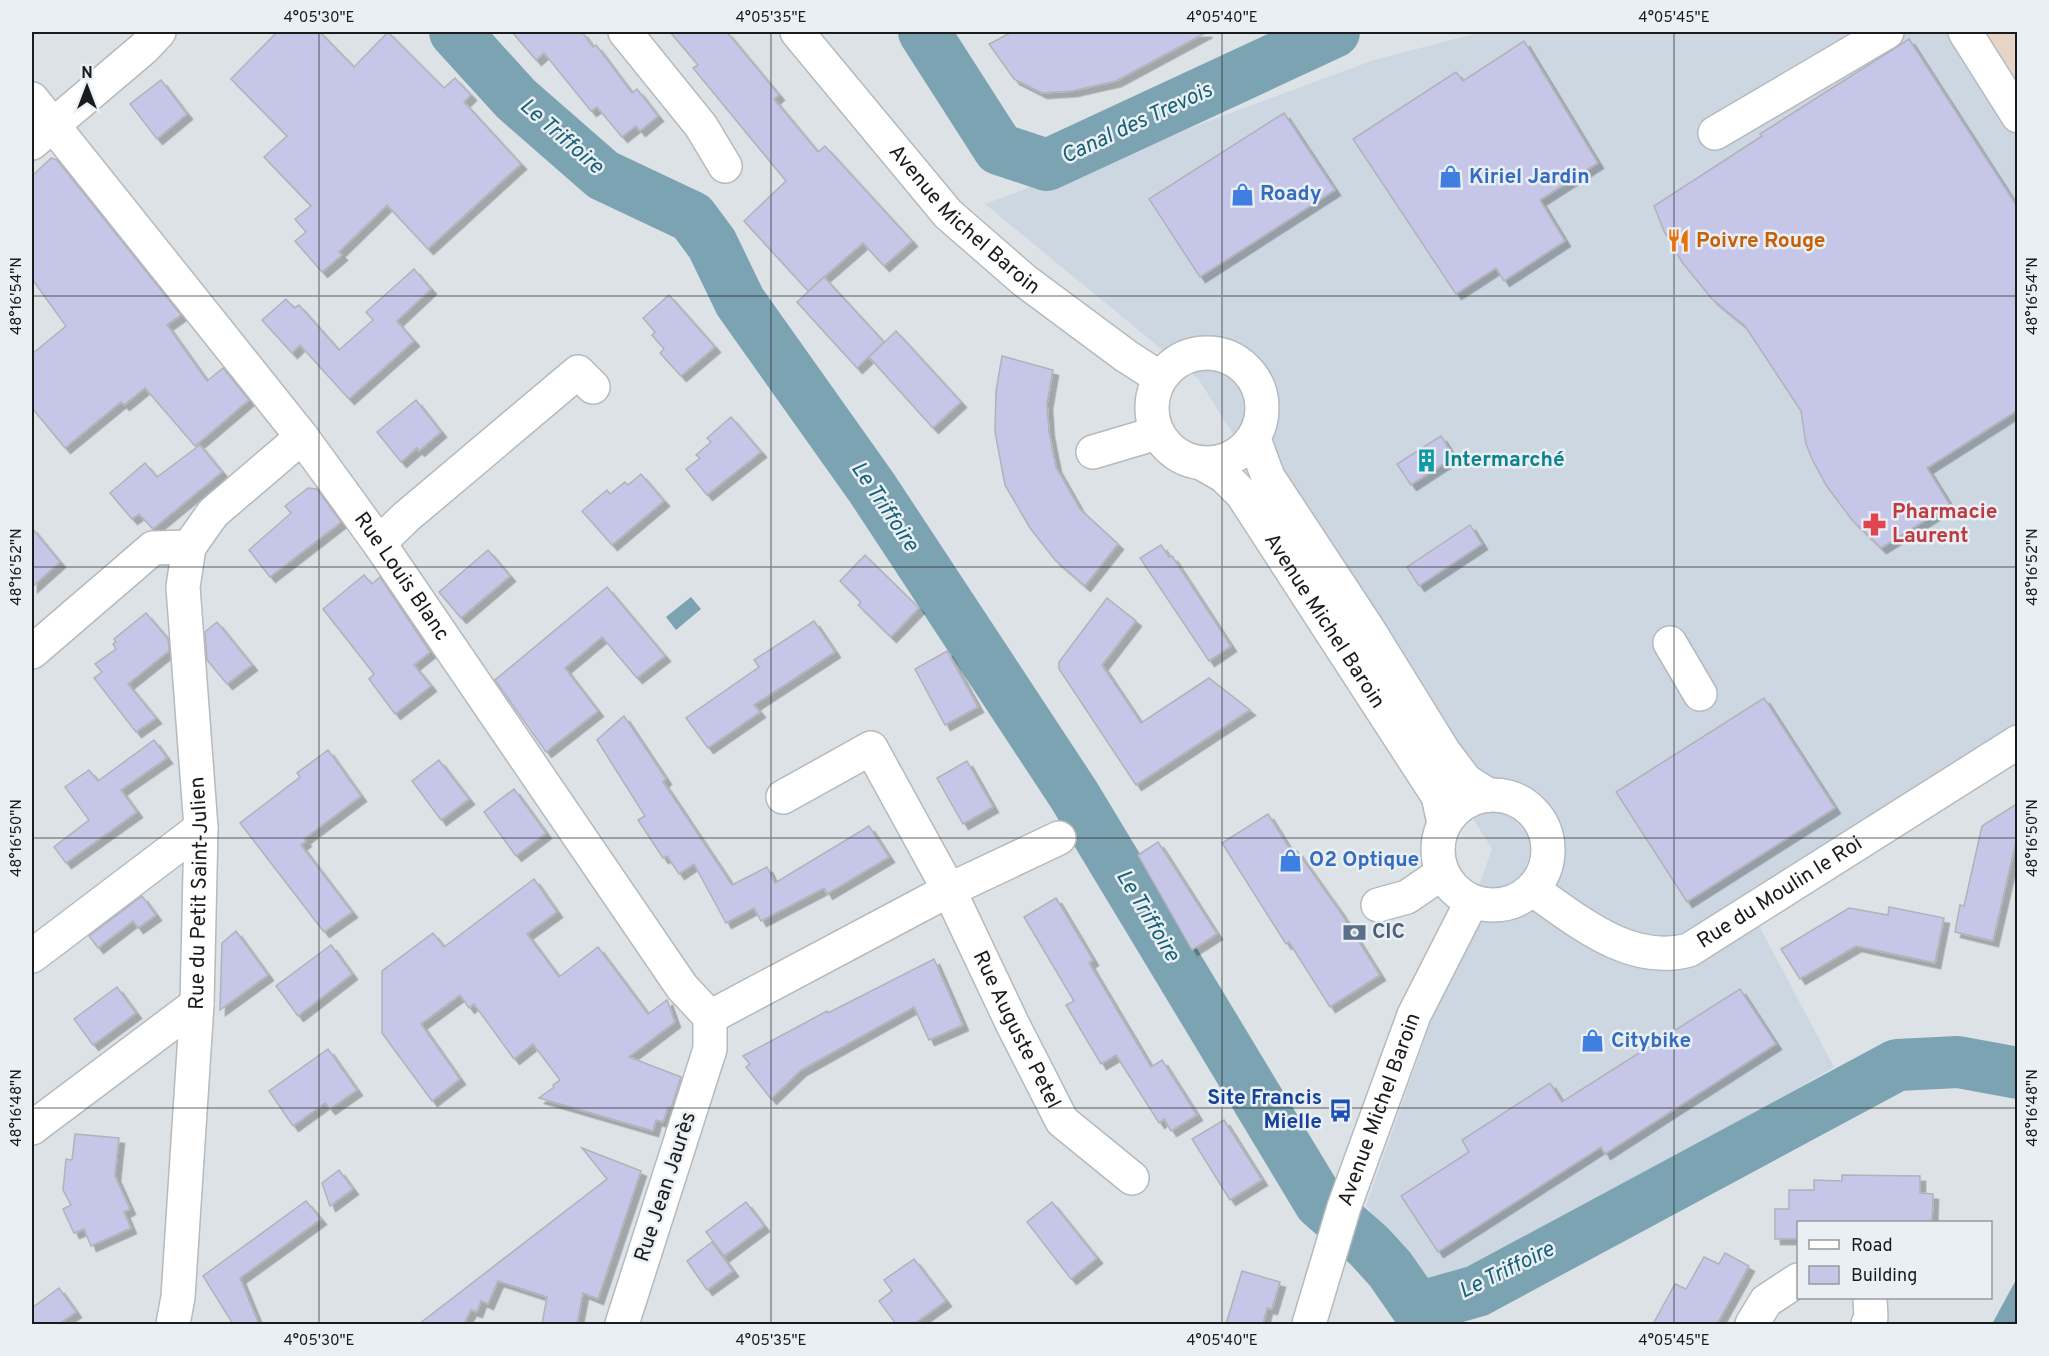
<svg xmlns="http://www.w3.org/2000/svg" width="2049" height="1356" viewBox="0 0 2049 1356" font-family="Overpass,sans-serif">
<defs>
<filter id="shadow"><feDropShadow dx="5.5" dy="5.5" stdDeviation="0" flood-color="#0004"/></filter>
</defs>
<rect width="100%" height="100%" fill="#dde2e7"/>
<polygon fill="#ccd7e1" points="1482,32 1965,32 2017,118 2017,744 1757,922 1834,1067 1436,1302 1366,1206 1492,849 1199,380 985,204 1374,60"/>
<polygon fill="#e7d4c4" points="1965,32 2017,32 2017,118"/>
<g fill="#7ca3b1">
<polygon points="691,597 701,609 676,630 666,617"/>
<polygon points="2017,1278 2017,1324 1992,1324"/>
</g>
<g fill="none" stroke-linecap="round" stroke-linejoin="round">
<g stroke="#7ca3b1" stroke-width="52">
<polyline points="455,32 516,99 603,175 692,217 712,244 740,302 872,488 1074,795 1320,1203 1369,1246 1390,1269 1417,1308 1477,1291 1897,1065 1958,1062 2018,1073"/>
<polyline points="924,32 999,149 1047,165 1334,32"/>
</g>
</g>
<g fill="#c6c6e8" stroke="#b2b2b8" stroke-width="1.5" filter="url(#shadow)">
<polygon points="277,32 320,32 354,67 388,32 444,88 455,78 471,95 464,102 521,164 428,249 387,205 339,252 342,255 322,272 295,241 306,232 295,219 311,206 264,157 287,136 231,79"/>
<polygon points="512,32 582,32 593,47 596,45 632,93 637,89 658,116 640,131 636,126 622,137 597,107 591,111 544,53 536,60"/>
<polygon points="670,32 727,32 779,95 774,99 818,152 825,146 912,241 884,266 863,243 808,291 744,221 786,181 693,68 698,65"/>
<polygon points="1012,32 1207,32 1116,81 1072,91 1042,93 1014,79 989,44"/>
<polygon points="1909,39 2018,208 2018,410 1927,468 1950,505 1881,548 1852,520 1826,485 1812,459 1806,444 1801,411 1745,326 1712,299 1682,262 1664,231 1654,206 1762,136 1760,134"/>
<polygon points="1524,41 1598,163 1540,200 1565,241 1504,281 1496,268 1456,294 1353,139 1456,72 1463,81"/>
<polygon points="161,80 187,114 157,139 130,104"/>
<polygon points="1284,113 1335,190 1200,277 1149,199"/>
<polygon points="51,158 57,160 181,315 167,325 207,381 223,368 249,400 195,446 145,388 124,405 121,402 65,448 32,408 32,354 66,326 32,279 32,176"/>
<polygon points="414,269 431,289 397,321 414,341 349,399 300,345 292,353 262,320 286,299 294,308 299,305 339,350 373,320 366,312"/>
<polygon points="824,277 884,342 857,368 797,302"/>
<polygon points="669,295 715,347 681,376 660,353 664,349 652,335 655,332 643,318"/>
<polygon points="896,331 961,402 933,428 869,357"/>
<polygon points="1002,356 1053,370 1047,404 1049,432 1056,467 1080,509 1118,544 1085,586 1055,560 1030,528 1005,485 995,432 996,391"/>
<polygon points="416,400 441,432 419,451 417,448 401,462 377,432"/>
<polygon points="731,417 761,452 707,495 686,469 700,458 696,455 711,442 707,438"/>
<polygon points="1441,436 1454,457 1411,485 1397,464"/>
<polygon points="200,445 222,472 153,529 139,514 132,519 110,493 145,463 157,477"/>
<polygon points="641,474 664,501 612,545 582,511 607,490 610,494 625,482 628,485"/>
<polygon points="308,488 317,489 341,522 270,577 249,550 291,513 285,506"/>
<polygon points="1470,525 1482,544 1419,586 1407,567"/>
<polygon points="32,528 60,562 32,587"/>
<polygon points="1161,545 1169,557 1172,556 1231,646 1209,661 1140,558"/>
<polygon points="488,550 510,576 461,618 439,592"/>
<polygon points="865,555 919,608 891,637 858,605 861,602 840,581"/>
<polygon points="364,575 372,584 380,577 430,652 414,665 431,686 395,714 369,679 374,674 323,609"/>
<polygon points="607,587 665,656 637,678 602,637 565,668 598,711 546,752 495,680"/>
<polygon points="1107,598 1136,621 1102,665 1141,723 1209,678 1250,710 1136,785 1059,669 1059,662"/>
<polygon points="146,613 168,639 169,651 128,684 156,718 136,732 94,678 102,672 95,664 116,649 113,644 116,642 114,639"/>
<polygon points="814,621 835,652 754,705 760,712 708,748 686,718 759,667 754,660"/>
<polygon points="217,622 252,665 227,684 207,660 205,632"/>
<polygon points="947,651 978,707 945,725 915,669"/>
<polygon points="1764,698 1835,808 1687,902 1616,792"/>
<polygon points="624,716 666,779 663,782 732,885 767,867 775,883 869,826 889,857 827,894 824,888 761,921 754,908 726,923 694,864 679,874 667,856 663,858 638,820 645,816 597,740"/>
<polygon points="154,740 167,758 121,790 137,812 66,863 54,847 89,820 65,787 89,770 98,781"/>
<polygon points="328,750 361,796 304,839 306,841 301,845 352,912 324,932 240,823 300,777 297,773"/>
<polygon points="439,760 469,799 441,820 412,781"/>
<polygon points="967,761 993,807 963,824 937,778"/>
<polygon points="514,789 546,833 516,856 484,812"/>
<polygon points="2018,803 2018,833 1993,941 1955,932 1960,905 1964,906 1982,826"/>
<polygon points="1268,814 1293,854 1297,851 1339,910 1380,975 1330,1007 1289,942 1286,944 1222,843"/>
<polygon points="1158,842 1217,934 1192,950 1138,855"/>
<polygon points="534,879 557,912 527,934 559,977 598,947 648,1014 667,1000 675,1022 629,1057 681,1077 671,1108 668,1107 663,1122 656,1120 653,1131 539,1098 554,1087 553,1085 560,1080 533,1044 514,1059 474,1004 469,1008 460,995 421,1024 460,1079 432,1101 382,1033 382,971 433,933 444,947"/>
<polygon points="142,896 156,915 138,928 133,921 98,948 89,936"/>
<polygon points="1056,898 1093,960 1089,963 1151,1067 1162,1060 1197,1115 1171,1131 1164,1119 1159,1123 1116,1055 1101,1064 1066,1005 1074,1001 1024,917"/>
<polygon points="1889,907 1944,918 1935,963 1856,946 1800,979 1781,949 1849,908 1888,915"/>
<polygon points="236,931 268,975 220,1010 222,943"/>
<polygon points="331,945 352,974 298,1016 276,986"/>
<polygon points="934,959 963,1025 929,1040 914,1007 801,1070 771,1099 746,1067 750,1064 743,1056 827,1011 828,1013"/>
<polygon points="117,987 136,1013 93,1045 74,1019"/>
<polygon points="1740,989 1776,1044 1605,1154 1601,1147 1438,1252 1401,1196 1469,1152 1462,1140 1550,1083 1562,1102"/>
<polygon points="328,1049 357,1090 330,1109 325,1103 293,1126 269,1091"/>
<polygon points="1224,1120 1262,1180 1230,1200 1192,1139"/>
<polygon points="75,1134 119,1138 115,1176 130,1209 124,1212 131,1228 91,1246 84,1229 74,1233 63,1209 71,1205 63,1190 66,1159 72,1160"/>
<polygon points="582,1148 641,1171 598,1299 583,1293 577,1324 542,1324 547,1297 498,1281 488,1304 481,1301 477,1312 471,1310 464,1324 419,1324 607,1179"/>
<polygon points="339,1170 353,1189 330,1206 322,1183"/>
<polygon points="1842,1175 1920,1176 1920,1193 1933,1194 1932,1222 1798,1222 1798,1239 1775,1239 1775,1209 1789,1209 1789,1190 1814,1190 1814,1180 1842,1181"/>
<polygon points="306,1201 321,1219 240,1278 259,1324 233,1324 203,1276"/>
<polygon points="746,1202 764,1226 724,1256 706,1232"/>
<polygon points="1052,1202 1097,1258 1071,1279 1027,1222"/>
<polygon points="712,1242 733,1271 707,1290 687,1261"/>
<polygon points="1725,1253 1749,1266 1717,1324 1653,1324 1675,1284 1686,1289 1704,1257 1719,1264"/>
<polygon points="914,1259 946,1301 914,1324 896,1324 879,1301 892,1291 884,1280"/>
<polygon points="1242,1271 1280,1282 1272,1309 1267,1308 1263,1324 1226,1324"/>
<polygon points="59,1288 76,1312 59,1324 32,1324 32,1308"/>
</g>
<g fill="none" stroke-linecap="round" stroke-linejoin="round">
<defs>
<g id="minor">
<polyline points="625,32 701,126 725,166"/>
<path id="s1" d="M797,32L948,214L1025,281L1126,356L1160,378"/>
<polyline points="1965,32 2018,116"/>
<path id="s2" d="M32,99L302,437L379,543L682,987L710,1017V1049L622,1324"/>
<polyline points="1715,133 1887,32"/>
<polyline points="32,143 144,48 159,32"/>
<circle cx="1207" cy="408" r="55"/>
<polyline points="1254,439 1268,477 1368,629 1444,752 1466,781 1488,795"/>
<polyline points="1093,452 1157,433"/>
<path id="s3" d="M1203,464L1224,476L1242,494L1438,796L1444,823"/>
<polyline points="379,543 406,517 578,372 593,387"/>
<polyline points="1670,643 1700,694"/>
<polyline points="32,652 153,548 189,547"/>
<circle cx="1493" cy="850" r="55"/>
<path id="s4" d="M783,797L871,748L949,890L1013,1025L1062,1121L1132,1178"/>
<path id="s5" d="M1532,889C1578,921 1630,966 1689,950L2018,742"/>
<polyline points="1378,905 1407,897 1442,873"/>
<polyline points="32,956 201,828"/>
<polyline points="710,1017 949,890 1059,838"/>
<polyline points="32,1128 197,1004"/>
<path id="s6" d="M173,1324L178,1297L197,1004L201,828L183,587L189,547L213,513L302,437"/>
<path id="s7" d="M1309,1324L1344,1207L1414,1015L1472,901"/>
<polyline points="1752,1324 1766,1301 1798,1280"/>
<polyline points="1868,1324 1871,1318 1870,1298"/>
</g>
</defs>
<use href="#minor" stroke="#b4babe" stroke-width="36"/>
<use href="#minor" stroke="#fff" stroke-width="33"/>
</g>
<path fill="none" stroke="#191b1c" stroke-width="1.5" stroke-opacity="0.45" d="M319,32V1324M771,32V1324M1222,32V1324M1674,32V1324M32,296H2018M32,567H2018M32,838H2018M32,1108H2018"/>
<defs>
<symbol id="shop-bare" viewBox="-9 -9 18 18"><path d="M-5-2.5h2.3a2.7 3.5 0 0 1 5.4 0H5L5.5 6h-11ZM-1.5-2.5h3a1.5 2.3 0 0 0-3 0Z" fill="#3f7fe0" stroke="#eaeff4" stroke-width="2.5" paint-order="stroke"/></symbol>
<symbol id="restaurant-bare" viewBox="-9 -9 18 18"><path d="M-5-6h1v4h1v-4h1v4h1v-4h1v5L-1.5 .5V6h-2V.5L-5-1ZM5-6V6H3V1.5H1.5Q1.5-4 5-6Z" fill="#e8710a" stroke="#eaeff4" stroke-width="2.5" paint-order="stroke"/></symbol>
<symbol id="building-bare" viewBox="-9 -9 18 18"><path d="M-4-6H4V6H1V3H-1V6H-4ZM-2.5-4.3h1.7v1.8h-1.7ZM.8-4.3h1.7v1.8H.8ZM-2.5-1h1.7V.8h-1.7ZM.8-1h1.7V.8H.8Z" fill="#0f9aa8" stroke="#eaeff4" stroke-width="2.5" paint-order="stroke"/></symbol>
<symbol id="pharmacy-bare" viewBox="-9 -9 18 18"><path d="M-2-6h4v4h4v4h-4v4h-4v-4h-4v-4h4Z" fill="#e0444e" stroke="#eaeff4" stroke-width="2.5" paint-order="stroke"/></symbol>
<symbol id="bank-bare" viewBox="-9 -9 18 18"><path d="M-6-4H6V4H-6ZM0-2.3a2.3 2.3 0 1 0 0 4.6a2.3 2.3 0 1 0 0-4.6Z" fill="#5c6f8a" stroke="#eaeff4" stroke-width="2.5" paint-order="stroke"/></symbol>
<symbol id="bus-bare" viewBox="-9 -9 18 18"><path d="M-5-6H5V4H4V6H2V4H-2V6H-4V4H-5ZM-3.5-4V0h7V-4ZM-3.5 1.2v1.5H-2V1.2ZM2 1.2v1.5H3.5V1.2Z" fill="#1a4fb4" stroke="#eaeff4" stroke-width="2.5" paint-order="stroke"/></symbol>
</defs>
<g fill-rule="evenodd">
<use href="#shop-bare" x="1434" y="160" width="33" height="33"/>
<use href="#shop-bare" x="1226" y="178" width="33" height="33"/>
<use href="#restaurant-bare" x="1662" y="224" width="33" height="33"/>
<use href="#building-bare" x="1410" y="444" width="33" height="33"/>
<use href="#pharmacy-bare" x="1858" y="508" width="33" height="33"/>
<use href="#shop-bare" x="1274" y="844" width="33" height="33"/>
<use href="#bank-bare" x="1338" y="916" width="33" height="33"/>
<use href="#shop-bare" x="1576" y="1024" width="33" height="33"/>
<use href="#bus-bare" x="1324" y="1094" width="33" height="33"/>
</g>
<g text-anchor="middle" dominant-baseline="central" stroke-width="5" stroke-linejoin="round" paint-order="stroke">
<g font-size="21" font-weight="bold" fill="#366cbe" stroke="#eaeff4" text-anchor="start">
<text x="1469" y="177">Kiriel Jardin</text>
<text x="1260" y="194">Roady</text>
<text x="1309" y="860">O2 Optique</text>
<text x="1611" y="1041">Citybike</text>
</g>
<g font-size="21" fill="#191b1c" stroke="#eaeff4">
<text stroke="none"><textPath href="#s1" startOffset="252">Avenue Michel Baroin</textPath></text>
<text stroke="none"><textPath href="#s2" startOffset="604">Rue Louis Blanc</textPath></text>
<text stroke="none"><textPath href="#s3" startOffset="201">Avenue Michel Baroin</textPath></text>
<text stroke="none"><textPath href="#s6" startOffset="432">Rue du Petit Saint-Julien</textPath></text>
<text stroke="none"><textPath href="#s5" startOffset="282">Rue du Moulin le Roi</textPath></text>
<text stroke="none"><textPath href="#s4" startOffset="418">Rue Auguste Petel</textPath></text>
<text stroke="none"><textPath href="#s7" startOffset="226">Avenue Michel Baroin</textPath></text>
<text transform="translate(666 1187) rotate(-72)">Rue Jean Jaurès</text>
</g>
<g font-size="21" font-weight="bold" fill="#c56008" stroke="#eaeff4" text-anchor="start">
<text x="1696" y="241">Poivre Rouge</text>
</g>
<g font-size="21" font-weight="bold" fill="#0d838f" stroke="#eaeff4" text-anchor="start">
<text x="1444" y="460">Intermarché</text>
</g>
<g font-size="21" font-weight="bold" fill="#be3a42" stroke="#eaeff4" text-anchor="start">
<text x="1892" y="512">Pharmacie<tspan x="1892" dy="24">Laurent</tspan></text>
</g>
<g font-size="21" font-weight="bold" fill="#4e5e75" stroke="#eaeff4" text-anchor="start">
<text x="1372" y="932">CIC</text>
</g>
<g font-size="21" font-weight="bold" fill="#164399" stroke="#eaeff4" text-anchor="end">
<text x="1322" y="1098">Site Francis<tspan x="1322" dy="24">Mielle</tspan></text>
</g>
<g font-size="22" font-style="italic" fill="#166177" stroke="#eaeff4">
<text transform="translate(1137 124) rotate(-25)">Canal des Trevois</text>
<text transform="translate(561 137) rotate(41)">Le Triffoire</text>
<text transform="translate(884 507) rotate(56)">Le Triffoire</text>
<text transform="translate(1147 916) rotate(59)">Le Triffoire</text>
<text transform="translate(1507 1271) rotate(-26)">Le Triffoire</text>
</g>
</g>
<rect width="2049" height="1356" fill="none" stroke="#eaeff4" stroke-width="66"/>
<rect x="1797" y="1221" width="195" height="78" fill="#eaeff4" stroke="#969a9e" stroke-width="1.5"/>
<rect x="1809" y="1240" width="30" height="9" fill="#ffffff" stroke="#969a9e" stroke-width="1.5"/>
<text x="1851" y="1251" font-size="18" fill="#191b1c">Road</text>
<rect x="1809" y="1266" width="30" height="18" fill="#c6c6e8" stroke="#969a9e" stroke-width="1.5"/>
<text x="1851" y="1281" font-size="18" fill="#191b1c">Building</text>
<g transform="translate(87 87)" stroke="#eaeff4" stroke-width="4.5" paint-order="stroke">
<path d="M0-4.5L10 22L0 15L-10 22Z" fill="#191b1c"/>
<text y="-9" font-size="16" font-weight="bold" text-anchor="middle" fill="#191b1c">N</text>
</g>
<rect x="33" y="33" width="1983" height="1290" fill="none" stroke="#191b1c" stroke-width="2"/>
<g font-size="15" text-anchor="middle" fill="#191b1c">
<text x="319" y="22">4°05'30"E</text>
<text x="771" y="22">4°05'35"E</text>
<text x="1222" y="22">4°05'40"E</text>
<text x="1674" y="22">4°05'45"E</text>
<text transform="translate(16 296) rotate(-90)" y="5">48°16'54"N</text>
<text transform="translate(2032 296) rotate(-90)" y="5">48°16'54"N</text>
<text transform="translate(16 567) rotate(-90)" y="5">48°16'52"N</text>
<text transform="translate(2032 567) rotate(-90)" y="5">48°16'52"N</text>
<text transform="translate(16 838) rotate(-90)" y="5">48°16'50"N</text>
<text transform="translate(2032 838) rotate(-90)" y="5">48°16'50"N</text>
<text transform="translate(16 1108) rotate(-90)" y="5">48°16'48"N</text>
<text transform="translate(2032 1108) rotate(-90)" y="5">48°16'48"N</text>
<text x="319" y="1345">4°05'30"E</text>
<text x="771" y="1345">4°05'35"E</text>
<text x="1222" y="1345">4°05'40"E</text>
<text x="1674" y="1345">4°05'45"E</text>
</g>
</svg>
